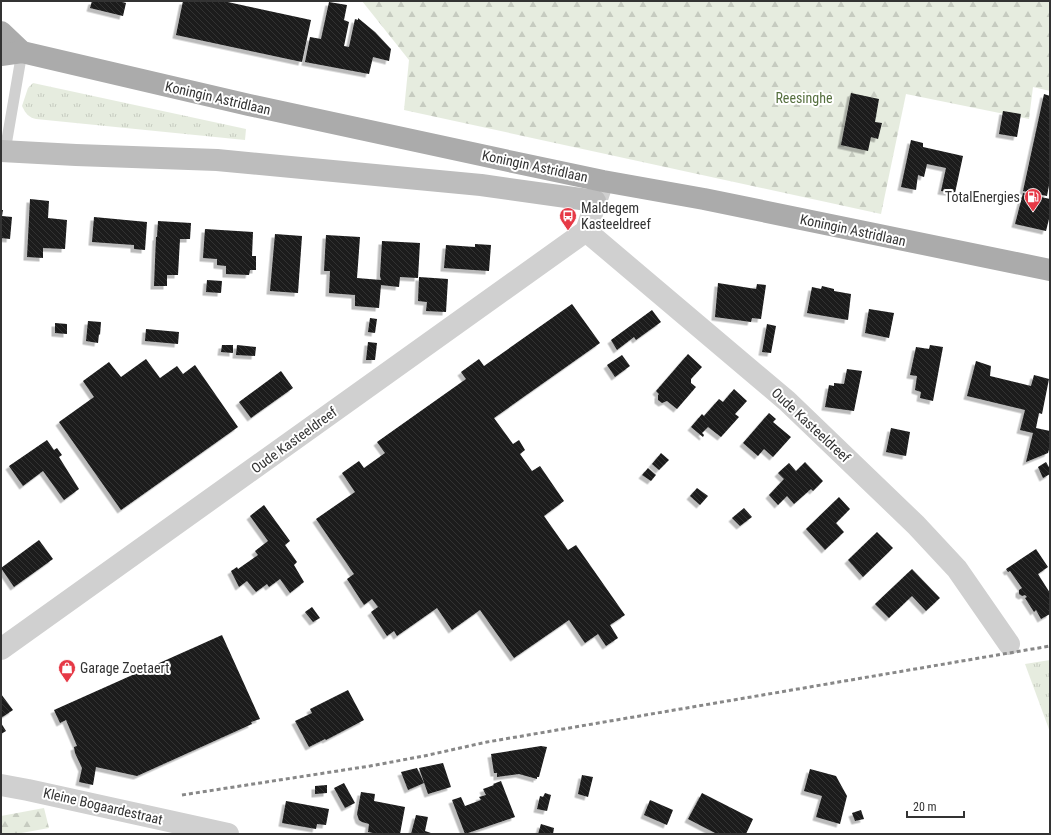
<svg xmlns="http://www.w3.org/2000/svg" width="1051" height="835" viewBox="0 0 1051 835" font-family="'Roboto Condensed',sans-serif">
<defs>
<pattern id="grass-tufts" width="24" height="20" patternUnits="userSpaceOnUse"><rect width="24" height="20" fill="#e6ecdf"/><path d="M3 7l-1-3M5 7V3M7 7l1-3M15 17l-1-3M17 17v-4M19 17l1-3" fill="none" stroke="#c6cbc0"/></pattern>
<pattern id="forest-firs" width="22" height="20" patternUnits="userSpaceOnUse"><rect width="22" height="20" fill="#e6ecdf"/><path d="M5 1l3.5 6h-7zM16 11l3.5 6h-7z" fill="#c6cbc0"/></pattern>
<pattern id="building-back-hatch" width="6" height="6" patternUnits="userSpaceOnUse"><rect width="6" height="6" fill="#1a1a1a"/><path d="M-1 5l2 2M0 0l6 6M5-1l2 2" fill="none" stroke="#333"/></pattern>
<filter id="shadow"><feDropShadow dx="-3.5" dy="3.5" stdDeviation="0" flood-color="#0004"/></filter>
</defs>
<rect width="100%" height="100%" fill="#fff"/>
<g fill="url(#grass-tufts)">
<path d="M33,83L246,129L245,140L36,119C28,117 26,114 22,106L28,88Z"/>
<polygon points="1050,660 1050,732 1025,664"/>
</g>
<g fill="url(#forest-firs)">
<polygon points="362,1 1050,1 1050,91 1033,87 1029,119 906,94 881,214 404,110 409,60"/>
<polygon points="44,808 49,828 16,834 1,834 1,816"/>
</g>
<g fill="url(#building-back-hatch)" filter="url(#shadow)">
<polygon points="92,1 119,1 126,3 123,16 90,8"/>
<polygon points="183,1 223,1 311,20 302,62 176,35"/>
<polygon points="329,2 347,5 344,20 349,22 344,46 349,47 355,19 358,20 358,18 375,32 391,49 389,61 373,57 369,74 305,62 310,37 321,39"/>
<polygon points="851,93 879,99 875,122 882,123 878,139 871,137 868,151 841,145"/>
<polygon points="1044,94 1050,96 1050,180 1047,196 1023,191"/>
<polygon points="1003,111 1021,114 1017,137 999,134"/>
<polygon points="911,140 923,143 923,147 963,156 955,193 941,191 946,168 927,164 924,177 918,175 916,190 901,187"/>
<polygon points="1023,193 1050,199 1050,215 1046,231 1015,224"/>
<polygon points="30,199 49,201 48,218 67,220 65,249 43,248 43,258 27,257"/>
<polygon points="1,210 3,210 2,216 12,217 10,239 1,238"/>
<polygon points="94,217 147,222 145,250 134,249 134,245 92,242"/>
<polygon points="158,221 191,223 190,239 180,239 178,275 167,275 167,286 154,286 156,237 157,237"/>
<polygon points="205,229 253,232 252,256 256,256 256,270 250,270 249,275 226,274 226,266 217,265 217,259 203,258"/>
<polygon points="275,234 302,236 298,293 270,291"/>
<polygon points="326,235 360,237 357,278 381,280 380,276 382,241 420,243 418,278 400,277 399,287 381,285 379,308 355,306 355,295 329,293 330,271 324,271"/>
<polygon points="475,244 491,245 489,271 444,268 446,245 475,247"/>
<polygon points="419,277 448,279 446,312 426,311 427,302 418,301"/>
<polygon points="207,280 222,281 221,293 206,292"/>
<polygon points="718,283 756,289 757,284 766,285 761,319 752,318 751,322 715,317"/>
<polygon points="822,286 834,289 834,291 851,294 848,320 807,313 812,287 821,289"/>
<polygon points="572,304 600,343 494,418 513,444 519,440 525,450 520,454 532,471 540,466 564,501 544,516 568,550 576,545 625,615 610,625 618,638 606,646 598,634 585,643 569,620 514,658 480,610 452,630 437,608 397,636 394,631 387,636 371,612 378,607 372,599 364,605 347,579 354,574 316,519 355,492 342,473 359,461 364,468 385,453 377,442 466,379 461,372 479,359 484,366"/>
<polygon points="869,309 894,313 889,338 865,333"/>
<polygon points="652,310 661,322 636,340 634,337 617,350 611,340"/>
<polygon points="370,318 377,319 375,333 368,332"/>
<polygon points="88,321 101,322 100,335 99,334 98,343 86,341"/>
<polygon points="55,323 67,324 67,334 55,333"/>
<polygon points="767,324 776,326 771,353 762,352"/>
<polygon points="146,329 179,332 178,344 145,341"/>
<polygon points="368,342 377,343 375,360 366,360"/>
<polygon points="222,345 233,345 233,353 221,352"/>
<polygon points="237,345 256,347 255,356 236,355"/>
<polygon points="930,345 943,347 933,401 920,398 921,392 915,390 917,376 910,375 916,347 929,349"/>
<polygon points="688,354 702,367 691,379 691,383 696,387 677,409 667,401 662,403 658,400 658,395 659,394 656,391"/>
<polygon points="622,355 630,366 615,377 607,365"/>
<polygon points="146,359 160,378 177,366 183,374 195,365 238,427 121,510 59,422 94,397 83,381 109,362 121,377"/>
<polygon points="976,361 991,366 990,376 1031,386 1034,375 1049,379 1042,414 1039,413 1036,428 1050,431 1050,446 1048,453 1026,462 1033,433 1020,430 1025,410 967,396"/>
<polygon points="847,369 862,371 854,411 825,407 829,385 834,386 834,383 844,384"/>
<polygon points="281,371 293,388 251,418 239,402"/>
<polygon points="734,389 747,401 735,414 739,417 721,437 708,427 702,433 704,435 703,437 691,427 702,414 704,416 719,399 723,402"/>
<polygon points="769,413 776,419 773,422 791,437 773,457 764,449 758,456 743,443"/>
<polygon points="891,428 910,432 906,456 886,452"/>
<polygon points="47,440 54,450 57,448 62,455 59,457 79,489 64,500 43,471 23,486 9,466"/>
<polygon points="661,453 669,460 659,470 652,464"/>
<polygon points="805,462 823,481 813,491 811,489 794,504 787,496 778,505 769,495 784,479 778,473 789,463 796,471"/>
<polygon points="1046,462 1050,469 1050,474 1043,478 1038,467"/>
<polygon points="648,468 656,475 651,481 642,475"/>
<polygon points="697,488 708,496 700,505 690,496"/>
<polygon points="839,497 850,509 836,523 844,532 825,550 806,529"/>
<polygon points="264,505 290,541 285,545 297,562 294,565 304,582 290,593 280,579 269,587 267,584 256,592 247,581 239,587 231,571 237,567 238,569 258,555 255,551 268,541 250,516"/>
<polygon points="744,508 752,517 740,526 732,518"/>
<polygon points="877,532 893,548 863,577 848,560"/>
<polygon points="39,540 53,559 14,587 1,568"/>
<polygon points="1036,549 1048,567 1038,574 1050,593 1050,614 1041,619 1036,610 1034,612 1025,598 1027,597 1025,595 1022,596 1019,594 1019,590 1022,588 1010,571 1008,572 1006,569"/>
<polygon points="912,569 940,598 926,611 912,596 889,618 875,604"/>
<polygon points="312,607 320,618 313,622 305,612"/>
<polygon points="222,635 260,719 251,722 252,724 137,776 96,767 93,785 79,782 82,768 75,753 74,747 77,746 66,720 60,723 54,710"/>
<polygon points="348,690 364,720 326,740 325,739 309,747 295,721 312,713 310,709"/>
<polygon points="1,694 13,710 1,718"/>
<polygon points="1,723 6,731 1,734"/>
<polygon points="541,746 547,747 539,777 537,777 537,779 519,774 497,777 497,773 494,773 491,754"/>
<polygon points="443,763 451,787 428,794 419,768"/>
<polygon points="417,768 424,783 408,790 401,772"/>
<polygon points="810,769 836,776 847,796 840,824 816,817 822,796 804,791"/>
<polygon points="582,775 593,777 588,797 578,794"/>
<polygon points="501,781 515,817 465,834 452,800 461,797 465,806 481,800 479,797 486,795 483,789 494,785 493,784"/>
<polygon points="344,783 355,803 345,808 334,788"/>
<polygon points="327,785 327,793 315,794 315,786"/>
<polygon points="361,792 375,794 374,801 405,807 400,834 378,834 368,832 369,824 362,822 359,820 357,814"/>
<polygon points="545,793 551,795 547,811 537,809 540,796 543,797"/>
<polygon points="702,793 753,819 746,834 717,834 688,819"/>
<polygon points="650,800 673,810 667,825 644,815"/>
<polygon points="286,801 329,809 326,825 317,824 316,829 282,823"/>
<polygon points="861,810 864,819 855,821 852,813"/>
<polygon points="416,815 428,817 425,831 434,834 411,834"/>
<polygon points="541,824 554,828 553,834 538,834"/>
</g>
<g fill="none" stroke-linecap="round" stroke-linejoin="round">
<polyline stroke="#d0d0d0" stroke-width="11" points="5,151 22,52"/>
<g stroke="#d0d0d0" stroke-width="22">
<polyline points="586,231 787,401 916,525 957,569 1009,644"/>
<polyline points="1,649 586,231 602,184"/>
<polyline points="1,785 28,790 228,834"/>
</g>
<polyline stroke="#bdbdbd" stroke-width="22" points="1,151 76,155 217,160 481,185 595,201"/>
<g stroke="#ababab" stroke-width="22">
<polyline points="1,32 22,52"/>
<polyline points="1,55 22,52 249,105 513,162 603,181 704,199 1050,270"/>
</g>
<polyline stroke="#888" stroke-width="3" stroke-dasharray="4 3" stroke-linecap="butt" points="182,795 370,766 424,756 487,742 1050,646"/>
</g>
<defs>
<symbol id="fuel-pin" viewBox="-11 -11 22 30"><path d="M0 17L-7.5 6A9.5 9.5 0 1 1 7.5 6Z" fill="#e63946" stroke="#fff"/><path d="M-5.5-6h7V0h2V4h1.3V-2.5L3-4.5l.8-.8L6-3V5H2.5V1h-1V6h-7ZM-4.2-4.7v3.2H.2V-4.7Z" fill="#fff"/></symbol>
<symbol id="bus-pin" viewBox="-11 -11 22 30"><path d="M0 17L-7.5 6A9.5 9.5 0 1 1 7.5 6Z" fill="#e63946" stroke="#fff"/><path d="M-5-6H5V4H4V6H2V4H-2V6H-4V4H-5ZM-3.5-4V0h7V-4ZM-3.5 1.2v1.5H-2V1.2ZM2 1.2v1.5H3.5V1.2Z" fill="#fff"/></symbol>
<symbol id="shop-pin" viewBox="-11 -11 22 30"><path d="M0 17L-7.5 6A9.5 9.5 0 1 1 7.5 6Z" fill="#e63946" stroke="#fff"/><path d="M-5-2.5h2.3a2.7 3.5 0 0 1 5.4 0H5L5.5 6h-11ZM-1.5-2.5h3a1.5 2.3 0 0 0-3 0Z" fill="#fff"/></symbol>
</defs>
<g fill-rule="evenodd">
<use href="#fuel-pin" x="1023" y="187" width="20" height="27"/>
<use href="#bus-pin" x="558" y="206" width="20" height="27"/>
<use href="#shop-pin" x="57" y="658" width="20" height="27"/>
</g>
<g text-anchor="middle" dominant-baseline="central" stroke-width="4" stroke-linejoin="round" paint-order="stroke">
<g font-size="14" fill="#333" stroke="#fff">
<text transform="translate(218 98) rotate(13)">Koningin Astridlaan</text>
<text transform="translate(535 166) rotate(12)">Koningin Astridlaan</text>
<text transform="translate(853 230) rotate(12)">Koningin Astridlaan</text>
<text transform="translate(811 425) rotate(43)">Oude Kasteeldreef</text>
<text transform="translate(294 440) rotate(-36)">Oude Kasteeldreef</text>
<text transform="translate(103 806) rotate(13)">Kleine Bogaardestraat</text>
</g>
<g font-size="14" fill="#56703f" stroke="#fff">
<text x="804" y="98">Reesinghe</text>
</g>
<g font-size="14" fill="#333" stroke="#fff" text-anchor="start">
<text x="1020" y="197" text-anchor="end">TotalEnergies</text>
<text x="581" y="208">Maldegem<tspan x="581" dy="16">Kasteeldreef</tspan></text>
<text x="80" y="668">Garage Zoetaert</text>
</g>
</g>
<rect width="1051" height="835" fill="none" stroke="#333333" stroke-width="4"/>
<path d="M907 811v6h57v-6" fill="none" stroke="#333333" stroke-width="2"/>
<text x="913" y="811" font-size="12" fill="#333333" stroke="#ffffff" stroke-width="3" paint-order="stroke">20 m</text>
</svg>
